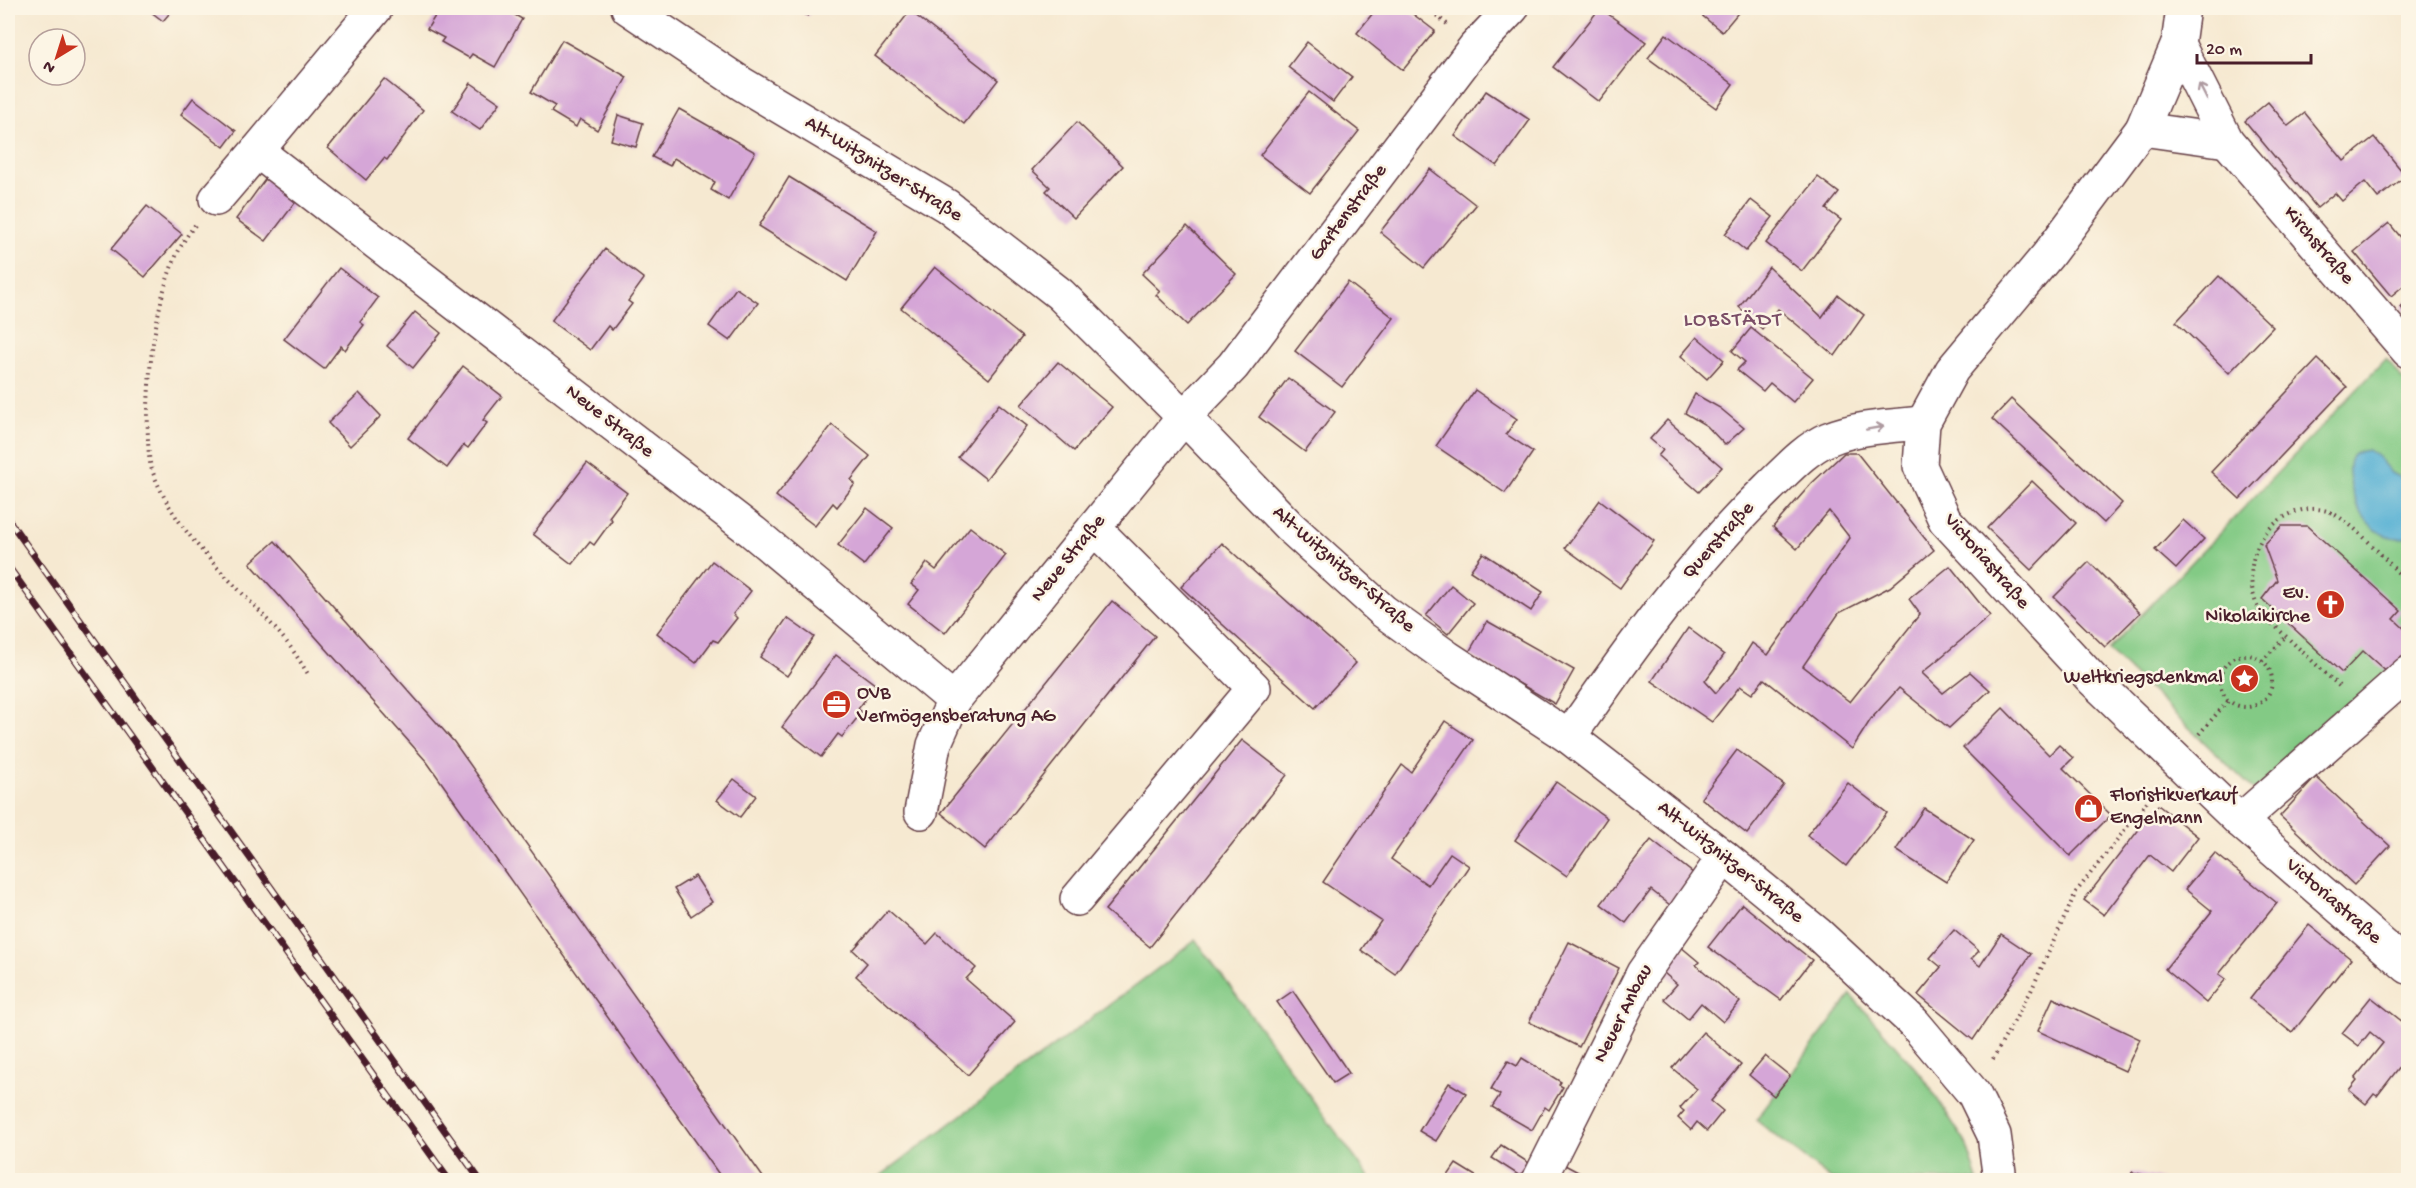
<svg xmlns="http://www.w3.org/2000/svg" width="2416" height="1188" viewBox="0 0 2416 1188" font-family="'Gochi Hand',sans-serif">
<rect width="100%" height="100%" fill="#fcf5e5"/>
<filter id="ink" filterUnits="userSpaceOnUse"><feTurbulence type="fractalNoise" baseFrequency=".0167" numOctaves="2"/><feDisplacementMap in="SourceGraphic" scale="12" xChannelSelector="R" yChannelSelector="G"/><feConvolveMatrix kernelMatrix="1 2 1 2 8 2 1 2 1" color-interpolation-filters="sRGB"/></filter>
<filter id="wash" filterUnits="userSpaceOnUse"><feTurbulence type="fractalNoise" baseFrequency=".008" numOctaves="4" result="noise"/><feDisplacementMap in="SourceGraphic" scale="24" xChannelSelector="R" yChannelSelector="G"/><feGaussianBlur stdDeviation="1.35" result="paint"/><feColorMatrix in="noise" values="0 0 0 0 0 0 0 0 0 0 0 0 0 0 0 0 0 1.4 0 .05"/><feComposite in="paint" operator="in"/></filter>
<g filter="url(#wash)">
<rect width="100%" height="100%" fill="#f6e9d1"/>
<g fill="#83ca85" stroke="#667458" stroke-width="1.5">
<polygon points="2386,359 2408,385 2408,657 2255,791 2108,650"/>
<polygon points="1196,940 1371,1180 875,1180"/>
<polygon points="1851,995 1923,1077 1966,1143 1978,1180 1832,1180 1756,1120"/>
</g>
<path fill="#57b1d4" stroke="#506880" stroke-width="1.5" d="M2368,450L2378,457L2391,473L2408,482L2407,537C2374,544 2355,509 2350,481C2349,475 2348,464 2351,458C2354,452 2362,451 2368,450Z"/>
<g id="blocks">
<g fill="#d5a6d7">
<polygon points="146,8 174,8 163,21"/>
<polygon points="440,8 503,8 522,19 495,67 472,54 469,58 441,42 444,38 427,29"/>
<polygon points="794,8 813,8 808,16"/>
<polygon points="1377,8 1405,8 1435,31 1403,70 1357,33"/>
<polygon points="1600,8 1646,42 1599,102 1553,67"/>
<polygon points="1693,8 1742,8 1722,32"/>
<polygon points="2249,8 2304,8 2304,11 2249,9"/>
<polygon points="910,11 998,80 964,124 875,56"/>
<polygon points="1666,34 1733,84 1716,108 1648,58"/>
<polygon points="562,40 627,77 597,130 580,119 576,127 551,112 555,106 531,92"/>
<polygon points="1307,42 1352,77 1333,102 1288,67"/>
<polygon points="384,79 423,110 387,160 384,158 366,180 328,148"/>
<polygon points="471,83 500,103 480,130 452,111"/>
<polygon points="1486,91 1530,120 1497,166 1455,136"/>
<polygon points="1309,92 1359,131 1310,193 1260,155"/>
<polygon points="193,98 236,131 224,147 181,114"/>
<polygon points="2268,102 2288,126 2305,113 2344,161 2374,137 2406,176 2378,198 2365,182 2342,201 2335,193 2317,208 2245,121"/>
<polygon points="679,109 755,152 728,200 711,190 715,182 674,158 670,166 652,157"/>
<polygon points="618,115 643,123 636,147 611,140"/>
<polygon points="1077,122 1123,166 1074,218 1046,191 1050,187 1032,170"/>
<polygon points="1430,169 1476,205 1424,268 1380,232"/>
<polygon points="267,177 298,199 266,241 236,219"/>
<polygon points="789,177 877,231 847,281 759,226"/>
<polygon points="1818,177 1839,193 1826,209 1841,220 1802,271 1766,243"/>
<polygon points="1751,200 1773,217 1746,251 1725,234"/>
<polygon points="147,206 182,234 145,277 111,249"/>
<polygon points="2389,223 2403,240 2408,236 2408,282 2391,296 2354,252"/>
<polygon points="1187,226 1236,274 1187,325 1156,295 1160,291 1142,274"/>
<polygon points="605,249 644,279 628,301 632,304 612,330 608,326 590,350 551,321"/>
<polygon points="935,267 1022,337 989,379 901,308"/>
<polygon points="1769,267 1822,317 1838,295 1864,315 1835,356 1778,309 1762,329 1739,307"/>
<polygon points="339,268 378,298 360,322 364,325 345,350 341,346 324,369 284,339"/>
<polygon points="2219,276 2273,327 2229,373 2176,322"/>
<polygon points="1348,282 1394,318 1342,387 1295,351"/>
<polygon points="736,288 758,303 730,341 709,326"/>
<polygon points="2408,299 2408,317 2401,307"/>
<polygon points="415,312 441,333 413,368 387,346"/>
<polygon points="1751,328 1813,378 1793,402 1770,383 1763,391 1737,370 1745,362 1732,351"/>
<polygon points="1697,337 1724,360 1707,379 1681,356"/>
<polygon points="2318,359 2347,387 2240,499 2211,472"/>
<polygon points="1058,362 1112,407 1074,451 1021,405"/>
<polygon points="463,366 502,396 483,420 487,423 468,448 464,445 447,468 408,438"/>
<polygon points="1288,378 1335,412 1305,452 1259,417"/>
<polygon points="1475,390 1517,419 1506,434 1533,452 1505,493 1436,446"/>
<polygon points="359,393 381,416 350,446 328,423"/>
<polygon points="1695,394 1720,408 1744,428 1725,445 1707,426 1685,413"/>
<polygon points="2011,399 2122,503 2104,523 1992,419"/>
<polygon points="999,404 1027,426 986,479 958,457"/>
<polygon points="1667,420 1722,467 1699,492 1658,456 1663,450 1650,439"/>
<polygon points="832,425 870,456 851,480 855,484 837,507 833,503 815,526 776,496"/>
<polygon points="1844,453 1857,453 1934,550 1890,587 1839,613 1803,666 1850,702 1920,614 1909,599 1950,566 1990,616 1922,673 1943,693 1970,672 1990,690 1949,728 1899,688 1871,719 1852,749 1764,679 1752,694 1740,686 1712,722 1652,681 1688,628 1724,655 1705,681 1716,693 1734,672 1752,643 1768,655 1850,538 1829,511 1797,549 1773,527 1812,483"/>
<polygon points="587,463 627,493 609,517 612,520 594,545 590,542 572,564 533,534"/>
<polygon points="2032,481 2076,523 2031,570 1987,528"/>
<polygon points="1600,500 1654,541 1620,588 1565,548"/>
<polygon points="867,508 893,528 864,565 838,545"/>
<polygon points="2183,520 2204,539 2176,569 2155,550"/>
<polygon points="2282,526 2307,526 2401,611 2394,619 2408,632 2408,652 2389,674 2363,651 2342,673 2262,599 2277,580 2264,545"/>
<polygon points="970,527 1006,555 945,633 908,604 919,590 911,584 927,563 936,570"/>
<polygon points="275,541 454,742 765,1180 723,1180 427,762 250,563"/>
<polygon points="1222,543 1356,663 1315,708 1181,587"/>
<polygon points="1483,553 1543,592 1531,611 1470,571"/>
<polygon points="712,561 751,591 733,614 737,618 718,642 713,640 696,663 657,633"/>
<polygon points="2089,562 2140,613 2105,647 2054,597"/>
<polygon points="1451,585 1473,603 1448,634 1426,616"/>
<polygon points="1112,601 1155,636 985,849 941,813"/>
<polygon points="787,618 814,637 787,676 760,657"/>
<polygon points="1487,621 1574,670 1555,704 1468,654"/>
<polygon points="836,655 876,685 858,709 862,712 842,737 838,734 821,757 782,727"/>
<polygon points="2003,708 2049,755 2059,745 2073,758 2063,768 2111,815 2070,856 1963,748"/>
<polygon points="1445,721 1473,740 1391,859 1428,885 1450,853 1469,866 1395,974 1361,950 1381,921 1323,882 1402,765 1411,772"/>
<polygon points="1242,740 1287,775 1150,947 1105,910"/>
<polygon points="1737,750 1784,785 1747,834 1701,798"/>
<polygon points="2316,777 2390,846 2354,885 2280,816"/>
<polygon points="734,779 756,796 740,817 717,800"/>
<polygon points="1556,782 1607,818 1567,876 1515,840"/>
<polygon points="1848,783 1887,813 1846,866 1807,835"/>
<polygon points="2158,805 2198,837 2171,872 2150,855 2104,915 2084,900"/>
<polygon points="1924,808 1974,840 1946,882 1896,850"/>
<polygon points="1651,840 1694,874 1670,905 1651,890 1626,923 1601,904"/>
<polygon points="2215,853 2277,903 2219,974 2226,979 2206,1003 2165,969 2212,911 2185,889"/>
<polygon points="695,876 712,902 691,916 674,889"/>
<polygon points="1742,904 1812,960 1781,1000 1708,947"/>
<polygon points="888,910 927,944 937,933 976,968 966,979 1015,1022 968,1075 856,976 867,963 853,950"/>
<polygon points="2309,925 2351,959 2292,1033 2250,999"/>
<polygon points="1954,930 1979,951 1971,959 1980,966 2001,934 2031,954 1973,1040 1918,995 1941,967 1930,958"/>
<polygon points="1674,941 1699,962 1696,965 1740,1002 1723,1022 1701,1003 1688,1019 1664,999 1677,984 1658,968"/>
<polygon points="1569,942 1619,968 1579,1047 1529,1022"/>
<polygon points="1293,991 1349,1073 1333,1083 1277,1002"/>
<polygon points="2371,997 2408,1026 2408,1056 2377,1096 2374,1094 2366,1104 2349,1090 2357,1080 2355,1078 2383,1043 2370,1032 2359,1046 2342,1033"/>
<polygon points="2053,998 2140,1039 2125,1071 2038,1031"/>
<polygon points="1703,1032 1741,1065 1711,1101 1723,1111 1707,1131 1697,1122 1691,1130 1678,1118 1684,1111 1680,1108 1697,1089 1672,1068"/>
<polygon points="1765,1056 1790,1076 1774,1096 1749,1075"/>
<polygon points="1522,1058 1561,1082 1559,1085 1563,1087 1549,1110 1545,1107 1532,1130 1492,1107 1500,1095 1491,1089 1508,1061 1517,1066"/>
<polygon points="1449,1083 1466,1093 1436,1141 1419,1131"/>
<polygon points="1501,1145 1529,1163 1520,1176 1492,1158"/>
<polygon points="1456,1164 1482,1180 1445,1180"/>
<polygon points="1563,1164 1593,1180 1554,1180"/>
<polygon points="2132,1172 2164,1180 2130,1180"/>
</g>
</g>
</g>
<g filter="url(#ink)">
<use href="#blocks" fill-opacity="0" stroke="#643d44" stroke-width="1.5"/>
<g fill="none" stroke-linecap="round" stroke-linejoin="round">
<defs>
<g id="minor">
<polyline points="376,8 257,151 753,532 954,700 1184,417 1233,366 1475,47 1512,8"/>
<polyline points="628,8 742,84 947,206 1060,294 1184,417 1289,526 1383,611 1447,657 1569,737 1724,857 1818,934 1914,1023 1974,1094 1994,1135 2000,1180"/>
<polyline points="2183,8 2178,44 2142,129 2048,255 1952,370 1923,423 1920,466 1945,520 2092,679 2240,821 2408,967"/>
<polyline points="2178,44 2227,141 2408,351"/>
<polyline points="2142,129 2227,141"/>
<polyline points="216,199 257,151"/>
<path d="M1569,737C1630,649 1691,563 1768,488C1786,471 1805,449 1828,439C1857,427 1892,426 1923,423"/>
<polyline points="921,812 934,745 954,700"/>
<polyline points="2240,821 2408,673"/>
<polyline points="1077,899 1254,688 1094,528"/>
<polyline points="1539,1180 1643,973 1724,857"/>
</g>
</defs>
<use href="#minor" stroke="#643d44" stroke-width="36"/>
<g stroke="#643d44" stroke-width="4" stroke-dasharray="1.5 4.5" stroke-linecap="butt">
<polyline points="1427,8 1447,24"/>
<path d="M195,225C168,259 160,302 153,343C149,367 144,450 152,470C178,541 239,584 285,640C294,651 301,663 308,674"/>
<circle cx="2246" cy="681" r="26"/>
<polyline points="2262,661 2286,636"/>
<path d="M2339,686L2260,612C2240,573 2255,525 2298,511C2308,508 2320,508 2330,512C2357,525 2386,561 2408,583"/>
<polyline points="2199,734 2229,700"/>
<polyline points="1993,1059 2031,991 2076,892 2156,790"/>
</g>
<use href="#minor" stroke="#fff" stroke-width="33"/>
<defs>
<g id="rail">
<polyline points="8,519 480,1180"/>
<polyline points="8,566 449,1180"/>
</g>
</defs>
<use href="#rail" stroke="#4a1f2b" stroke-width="7"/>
<use href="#rail" stroke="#fcf5e5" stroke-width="4.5" stroke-dasharray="14" stroke-linecap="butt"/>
</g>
<defs><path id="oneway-shaft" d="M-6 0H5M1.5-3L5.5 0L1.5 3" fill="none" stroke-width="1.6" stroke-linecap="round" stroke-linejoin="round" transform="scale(1.5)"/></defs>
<g stroke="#ae9aa0">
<use href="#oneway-shaft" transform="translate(2203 92) rotate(-117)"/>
<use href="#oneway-shaft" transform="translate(1875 428) rotate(-10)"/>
</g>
</g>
<defs>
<symbol id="church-disc" viewBox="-11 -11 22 22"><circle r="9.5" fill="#c8321e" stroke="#fcf5e5"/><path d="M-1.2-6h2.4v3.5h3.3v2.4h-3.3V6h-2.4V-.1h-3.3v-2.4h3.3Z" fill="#fff"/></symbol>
<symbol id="sight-disc" viewBox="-11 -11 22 22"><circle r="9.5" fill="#c8321e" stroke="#fcf5e5"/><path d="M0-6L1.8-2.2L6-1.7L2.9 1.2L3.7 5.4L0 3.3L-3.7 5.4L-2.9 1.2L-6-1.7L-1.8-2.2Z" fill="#fff"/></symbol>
<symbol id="office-disc" viewBox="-11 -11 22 22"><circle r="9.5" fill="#c8321e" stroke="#fcf5e5"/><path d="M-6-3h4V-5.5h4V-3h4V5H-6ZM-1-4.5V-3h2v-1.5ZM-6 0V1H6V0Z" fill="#fff"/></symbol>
<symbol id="shop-disc" viewBox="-11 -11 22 22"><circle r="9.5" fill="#c8321e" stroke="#fcf5e5"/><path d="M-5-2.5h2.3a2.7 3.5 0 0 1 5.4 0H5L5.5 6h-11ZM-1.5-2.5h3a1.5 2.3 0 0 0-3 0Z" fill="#fff"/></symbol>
</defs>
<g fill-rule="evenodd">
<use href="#church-disc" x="2314" y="588" width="33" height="33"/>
<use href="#sight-disc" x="2228" y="662" width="33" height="33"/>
<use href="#office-disc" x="820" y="688" width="33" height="33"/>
<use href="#shop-disc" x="2072" y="792" width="33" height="33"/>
</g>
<g text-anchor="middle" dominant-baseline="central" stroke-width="5" stroke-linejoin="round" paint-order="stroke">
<g font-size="20" fill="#4a1f2b" stroke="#fcf5e5">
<text transform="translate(883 170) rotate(32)">Alt-Witznitzer-Straße</text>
<text transform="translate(1349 213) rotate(-53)">Gartenstraße</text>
<text transform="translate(2318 246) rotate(49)">Kirchstraße</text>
<text transform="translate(609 422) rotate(38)">Neue Straße</text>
<text transform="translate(1719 541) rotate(-48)">Querstraße</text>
<text transform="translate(1069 559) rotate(-51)">Neue Straße</text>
<text transform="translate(1986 562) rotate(49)">Victoriastraße</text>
<text transform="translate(1343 570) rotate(41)">Alt-Witznitzer-Straße</text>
<text transform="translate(1730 863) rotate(39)">Alt-Witznitzer-Straße</text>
<text transform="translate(2333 902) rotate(41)">Victoriastraße</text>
<text transform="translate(1624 1014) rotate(-63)">Neuer Anbau</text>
</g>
<g font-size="20" fill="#4a1f2b" stroke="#fcf5e5" text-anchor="end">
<text x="2310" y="594">Ev.<tspan x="2310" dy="23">Nikolaikirche</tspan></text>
<text x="2223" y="678">Weltkriegsdenkmal</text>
<text x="857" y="694" text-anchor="start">OVB<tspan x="857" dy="23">Vermögensberatung AG</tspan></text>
<text x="2110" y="796" text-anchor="start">Floristikverkauf<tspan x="2110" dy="23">Engelmann</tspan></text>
</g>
<g font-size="22" letter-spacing="1.5" fill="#7b4e67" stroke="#fcf5e5">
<text x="1733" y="321">LOBSTÄDT</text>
</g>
</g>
<rect width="2416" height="1188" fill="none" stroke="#fcf5e5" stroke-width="30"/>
<g transform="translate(57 57) rotate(218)"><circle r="28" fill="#fcf5e5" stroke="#b59f9b" stroke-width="1.5"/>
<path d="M0-4.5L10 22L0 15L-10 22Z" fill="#c8321e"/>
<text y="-9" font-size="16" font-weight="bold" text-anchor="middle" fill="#4a1f2b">N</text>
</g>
<path d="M2197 54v9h114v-9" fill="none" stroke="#4a1f2b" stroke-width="3"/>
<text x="2206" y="54" font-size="18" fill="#4a1f2b" stroke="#fcf5e5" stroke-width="4.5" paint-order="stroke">20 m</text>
</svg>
